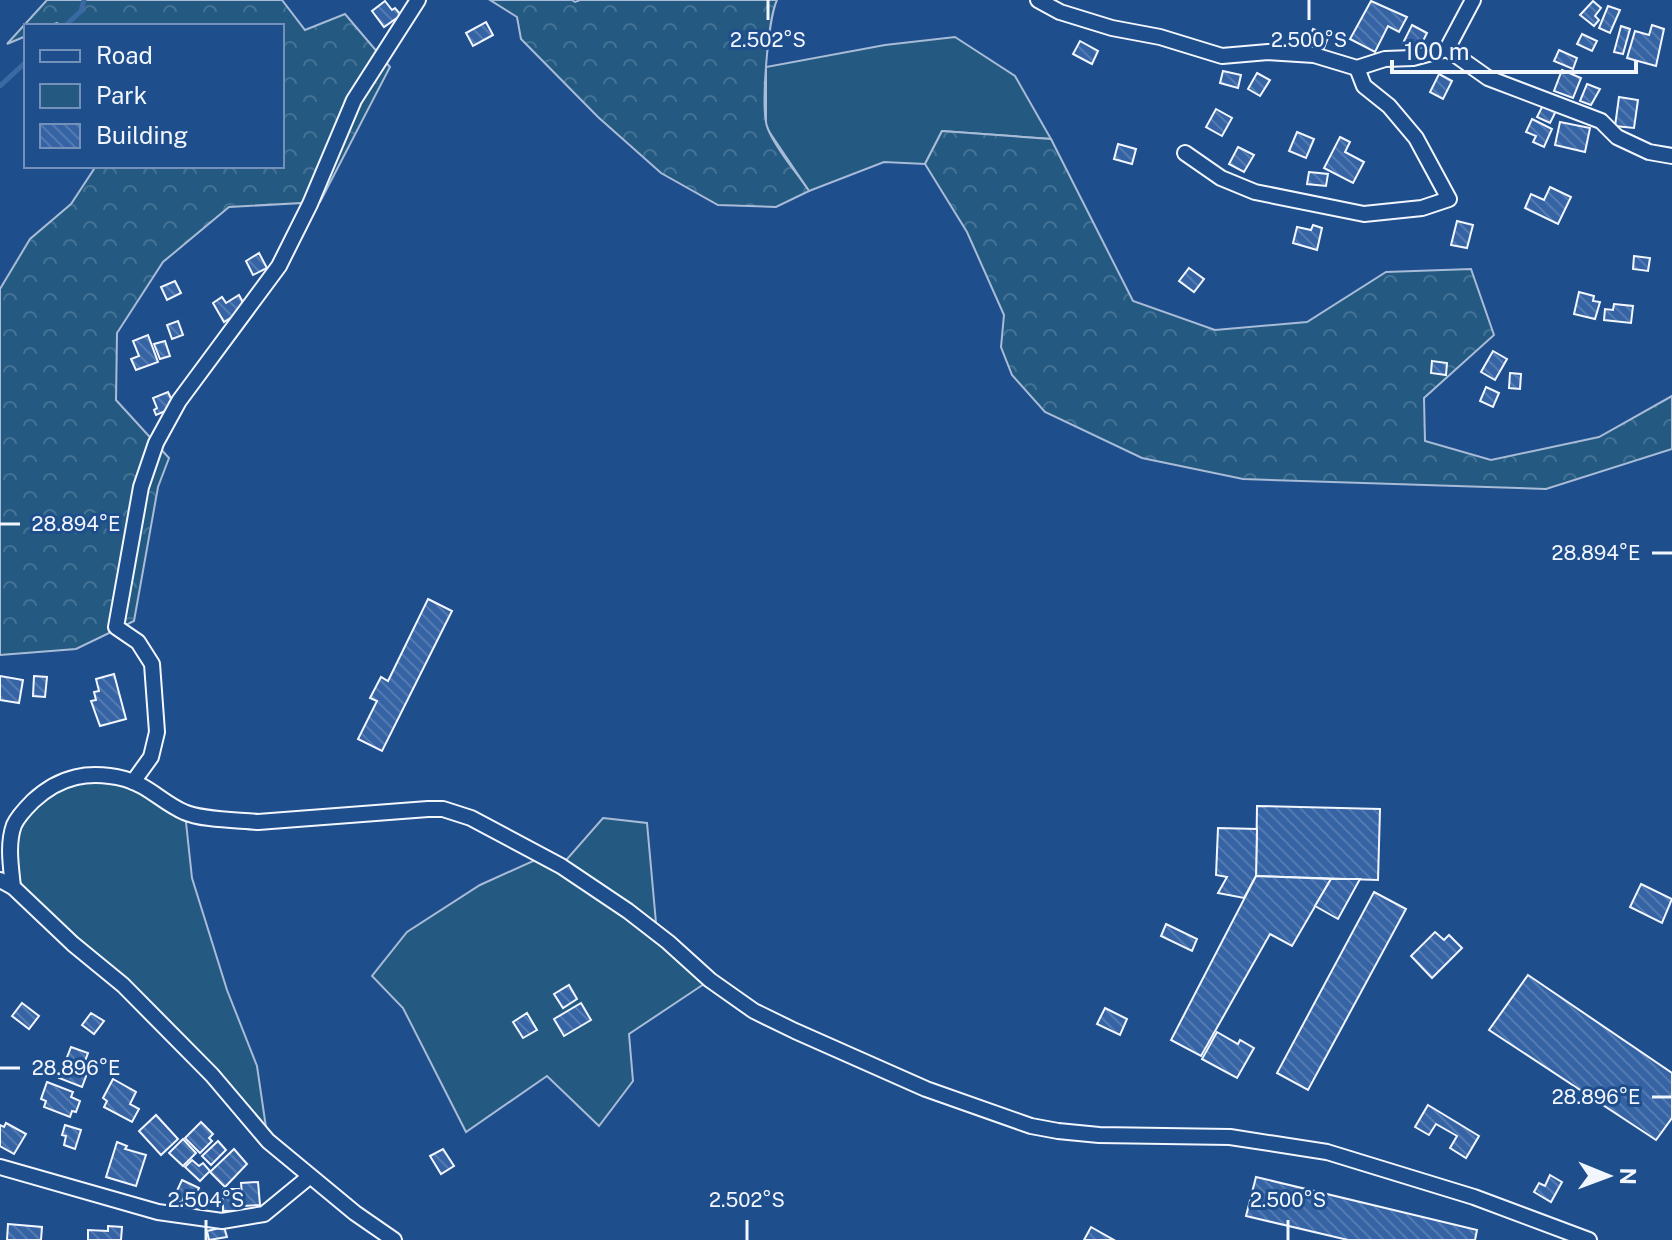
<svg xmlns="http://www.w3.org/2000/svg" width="1672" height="1240" viewBox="0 0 1672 1240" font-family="'Public Sans',sans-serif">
<defs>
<pattern id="forest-crowns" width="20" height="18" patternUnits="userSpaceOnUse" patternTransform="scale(2)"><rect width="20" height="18" fill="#245a82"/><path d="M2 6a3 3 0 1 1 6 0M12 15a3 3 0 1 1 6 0" fill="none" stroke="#447295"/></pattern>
<pattern id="building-back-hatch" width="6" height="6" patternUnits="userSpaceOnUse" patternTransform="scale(2)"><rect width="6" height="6" fill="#3563a3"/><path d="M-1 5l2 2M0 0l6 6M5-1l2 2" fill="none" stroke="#537ab1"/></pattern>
</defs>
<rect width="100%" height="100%" fill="#1f4e8c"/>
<g fill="#245a82" stroke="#a8bbd7" stroke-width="2">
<polygon points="955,37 1015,76 1051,139 942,131 925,164 884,162 809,191 766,127 766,67 885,45"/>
<polygon points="62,779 125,779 185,813 192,878 227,990 257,1066 268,1141 212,1075 13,887 15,825"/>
<polygon points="603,818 647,823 657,934 710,980 629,1034 633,1081 599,1126 547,1076 466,1132 403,1008 372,976 407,932 480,885 544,856 561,866"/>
</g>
<g fill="url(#forest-crowns)" stroke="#a8bbd7" stroke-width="2">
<polygon points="47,0 282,0 305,30 345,14 390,67 320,202 229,207 163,262 117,333 116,400 169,458 158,487 134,621 76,649 0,655 0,289 30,239 71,204 96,166 282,166 282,26 60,26 57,23 49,26 26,26 26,36 7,44"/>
<path d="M490,0H572L575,2L580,0H777C768,18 760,112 768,129C777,151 796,171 809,191L776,207L718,205L661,173L598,117L521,39L517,17Z"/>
<polygon points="942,131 1051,139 1133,301 1215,330 1307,322 1386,272 1471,269 1494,335 1424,398 1425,441 1491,460 1599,437 1672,396 1672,449 1546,489 1243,479 1142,458 1045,412 1012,375 1001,347 1004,315 967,232 925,164"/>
</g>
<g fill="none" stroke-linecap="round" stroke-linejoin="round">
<g stroke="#3b69a3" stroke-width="5">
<polyline points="65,26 81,11 84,0"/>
<polyline points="0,86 26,62"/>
</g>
</g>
<g fill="url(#building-back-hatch)" stroke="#f2f6ff" stroke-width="2">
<polygon points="385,1 392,10 395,8 401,15 384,27 372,11"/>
<polygon points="1371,1 1407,17 1399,32 1388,26 1375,52 1350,39"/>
<polygon points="1593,1 1601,8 1595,16 1599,20 1594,26 1580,15"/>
<polygon points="1608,6 1620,10 1610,33 1599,28"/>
<polygon points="486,22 493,35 473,46 466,33"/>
<polygon points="1412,25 1427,33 1418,51 1403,43"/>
<polygon points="1652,25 1664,29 1656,66 1627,58 1635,31 1649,35"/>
<polygon points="1621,26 1630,29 1623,54 1614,52"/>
<polygon points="1313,29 1329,35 1324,48 1308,42"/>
<polygon points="1582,34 1597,41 1592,51 1577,44"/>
<polygon points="1080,41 1098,51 1092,64 1073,54"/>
<polygon points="1559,50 1577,58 1573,69 1554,61"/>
<polygon points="1562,70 1581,78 1573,98 1554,91"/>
<polygon points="1223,71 1241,75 1238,88 1220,83"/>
<polygon points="1257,73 1270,80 1260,96 1248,89"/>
<polygon points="1439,74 1452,81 1443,99 1430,92"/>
<polygon points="1587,84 1600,89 1591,105 1580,101"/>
<polygon points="1619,97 1638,100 1634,128 1615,126"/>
<polygon points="1544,103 1557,109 1550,123 1537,117"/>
<polygon points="1216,109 1232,118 1222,136 1206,127"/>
<polygon points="1532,119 1552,129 1544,147 1533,142 1536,136 1526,132"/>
<polygon points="1560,122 1590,128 1585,152 1555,145"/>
<polygon points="1297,132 1314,139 1306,158 1289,151"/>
<polygon points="1340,137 1350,142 1345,152 1364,162 1353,183 1324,168"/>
<polygon points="1118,144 1136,149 1132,164 1114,159"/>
<polygon points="1238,147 1254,155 1244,172 1229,164"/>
<polygon points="1309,172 1328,174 1326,186 1307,184"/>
<polygon points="1550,187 1571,197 1558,224 1525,208 1531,194 1544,200"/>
<polygon points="1457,221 1473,225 1467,248 1451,245"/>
<polygon points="1313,225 1322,228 1317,250 1293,243 1297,227 1311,230"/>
<polygon points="259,253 267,268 253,275 246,261"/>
<polygon points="1634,256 1650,258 1648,271 1633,269"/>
<polygon points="1189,268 1204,279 1194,292 1179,281"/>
<polygon points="175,281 181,293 167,300 161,287"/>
<polygon points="1579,292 1594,296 1593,301 1600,302 1595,319 1574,314"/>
<polygon points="239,295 246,308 224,322 213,303 222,297 226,303"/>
<polygon points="1614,304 1633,306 1631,323 1604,320 1605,309 1613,310"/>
<polygon points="178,321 183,335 172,339 167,325"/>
<polygon points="148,335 158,362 136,370 131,359 139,356 133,341"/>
<polygon points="165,341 170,356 160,359 154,344"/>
<polygon points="1493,351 1507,359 1495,380 1481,372"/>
<polygon points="1432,361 1447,363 1446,375 1431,373"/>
<polygon points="1510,373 1521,374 1520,389 1509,388"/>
<polygon points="1486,387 1499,393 1493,407 1480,401"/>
<polygon points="168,392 175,407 156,415 154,410 157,408 153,398"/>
<polygon points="428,599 452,611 382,751 358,739 377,701 370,698 381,677 388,681"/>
<polygon points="114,674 126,719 100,726 91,701 96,700 94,692 99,691 96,679"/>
<polygon points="0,676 23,680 19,703 0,700"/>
<polygon points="34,676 47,677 45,697 33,696"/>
<polygon points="1257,806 1380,809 1378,880 1256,876"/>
<polygon points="1218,828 1257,829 1256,876 1244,898 1218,893 1227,877 1216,875"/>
<polygon points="1256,876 1331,879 1292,946 1270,934 1201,1056 1171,1040"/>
<polygon points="1331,879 1360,879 1338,919 1315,906"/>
<polygon points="1641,884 1672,899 1662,923 1630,907"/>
<polygon points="1374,892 1406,909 1308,1090 1277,1073"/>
<polygon points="1166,924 1197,939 1192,951 1161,936"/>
<polygon points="1435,932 1444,940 1449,935 1462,948 1432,978 1411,956"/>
<polygon points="1528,975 1672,1073 1672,1118 1656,1140 1489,1030"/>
<polygon points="569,985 577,999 563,1008 554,994"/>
<polygon points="22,1003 39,1016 29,1029 12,1016"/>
<polygon points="581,1003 591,1020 564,1036 554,1019"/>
<polygon points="1105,1008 1127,1019 1120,1035 1097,1024"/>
<polygon points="91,1013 104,1021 94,1034 82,1025"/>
<polygon points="527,1013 537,1030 523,1038 513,1022"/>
<polygon points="1217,1032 1238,1044 1240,1040 1254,1048 1237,1078 1202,1059"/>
<polygon points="71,1047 88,1053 82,1069 88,1071 82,1087 59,1078"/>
<polygon points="113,1079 136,1092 130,1104 139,1109 132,1122 104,1107 107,1101 103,1098"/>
<polygon points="47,1082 73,1092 71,1097 80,1101 76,1112 72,1111 70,1117 44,1107 46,1101 41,1099"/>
<polygon points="1428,1105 1479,1136 1466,1158 1450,1148 1457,1136 1436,1124 1429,1135 1415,1127"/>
<polygon points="156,1115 178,1139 161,1155 139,1131"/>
<polygon points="201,1122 213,1134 209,1138 212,1141 200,1153 185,1138"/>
<polygon points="6,1123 26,1134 14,1154 0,1146 0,1125 4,1127"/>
<polygon points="65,1125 81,1130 75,1149 64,1145 66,1136 62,1135"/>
<polygon points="183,1139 196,1153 183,1166 169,1153"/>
<polygon points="218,1141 226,1150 211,1165 202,1156"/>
<polygon points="117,1142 127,1146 125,1149 146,1155 136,1186 106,1177"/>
<polygon points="234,1149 247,1164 225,1187 210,1172"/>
<polygon points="443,1149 454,1166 441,1174 430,1156"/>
<polygon points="192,1160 199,1166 203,1163 210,1171 200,1181 185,1167"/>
<polygon points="1550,1175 1562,1182 1551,1202 1534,1192 1539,1183 1545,1186"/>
<polygon points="1256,1177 1477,1230 1475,1240 1348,1240 1246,1216"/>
<polygon points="182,1180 199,1188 193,1201 184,1197 182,1203 173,1199"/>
<polygon points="258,1182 260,1205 243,1206 241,1183"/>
<rect x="223" y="1189" width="16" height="22"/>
<polygon points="8,1224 42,1227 41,1240 7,1240"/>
<polygon points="108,1226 122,1227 121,1240 88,1240 88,1230 108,1231"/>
<polygon points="224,1227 227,1237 209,1240 207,1231"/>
<polygon points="1091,1227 1114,1240 1084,1240"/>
</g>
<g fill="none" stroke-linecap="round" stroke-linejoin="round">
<defs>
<g id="street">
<polyline points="1038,0 1060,12 1112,28 1160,37 1222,56 1268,52 1314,55 1357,68 1385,59 1413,58 1447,49 1473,0"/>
<polyline points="1447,49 1488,78 1601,121 1617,137 1649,152 1672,156"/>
<polyline points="1185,153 1221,178 1255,192 1364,214 1422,208 1449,199 1416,138 1389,106 1364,86 1357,68"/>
<polyline points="133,782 151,757 157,732 152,664 138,642 116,627 141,487 156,443 179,401 279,266 310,204 354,100 418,0"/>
<polyline points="0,880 13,887 73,944 123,985 212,1075 268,1141 355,1213 394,1240"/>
<path d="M13,887C11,867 7,844 14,825C18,816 26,808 33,801C60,776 89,770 125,779C148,785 163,803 184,812C201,820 238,820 258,822L428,809H443L471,818L561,866L628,911L668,942L710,980L754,1011L795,1031L926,1089L1031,1126L1058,1131L1099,1135L1230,1137L1327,1152L1474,1197L1589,1240"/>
<polyline points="0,1167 158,1212 222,1221 264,1214 309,1177"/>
</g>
</defs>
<use href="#street" stroke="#f2f6ff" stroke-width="18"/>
<use href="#street" stroke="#1f4e8c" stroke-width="14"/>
</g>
<path fill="none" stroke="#f2f6ff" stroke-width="3" d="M768,20V0M1309,20V0M0,524H20M1652,553H1672M0,1068H20M1652,1097H1672M206,1240V1220M747,1240V1220M1288,1240V1220"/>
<g font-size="20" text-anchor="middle" fill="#f2f6ff" stroke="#1f4e8c" stroke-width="6" stroke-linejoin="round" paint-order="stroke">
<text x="768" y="47">2.502°S</text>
<text x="1309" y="47">2.500°S</text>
<text x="76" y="531">28.894°E</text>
<text x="1596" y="560">28.894°E</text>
<text x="76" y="1075">28.896°E</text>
<text x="1596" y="1104">28.896°E</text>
<text x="206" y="1207">2.504°S</text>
<text x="747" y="1207">2.502°S</text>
<text x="1288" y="1207">2.500°S</text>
</g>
<rect x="24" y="24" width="260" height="144" fill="#1f4e8c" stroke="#7391ba" stroke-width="2"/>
<rect x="40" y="50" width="40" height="12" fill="#1f4e8c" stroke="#7391ba" stroke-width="2"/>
<text x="96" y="64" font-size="24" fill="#f2f6ff">Road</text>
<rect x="40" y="84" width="40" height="24" fill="#245a82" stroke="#7391ba" stroke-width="2"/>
<text x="96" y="104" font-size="24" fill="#f2f6ff">Park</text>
<rect x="40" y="124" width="40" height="24" fill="url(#building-back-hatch)" stroke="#7391ba" stroke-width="2"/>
<text x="96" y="144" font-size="24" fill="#f2f6ff">Building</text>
<g transform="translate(1608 1176) rotate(91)" stroke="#1f4e8c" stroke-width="6" paint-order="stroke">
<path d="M0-6L14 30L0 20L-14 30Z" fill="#f2f6ff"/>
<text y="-12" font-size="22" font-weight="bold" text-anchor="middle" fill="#f2f6ff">N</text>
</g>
<path d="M1392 60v12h244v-12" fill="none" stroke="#f2f6ff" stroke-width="4"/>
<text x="1404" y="60" font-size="24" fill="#f2f6ff" stroke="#1f4e8c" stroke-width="6" paint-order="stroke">100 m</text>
</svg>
